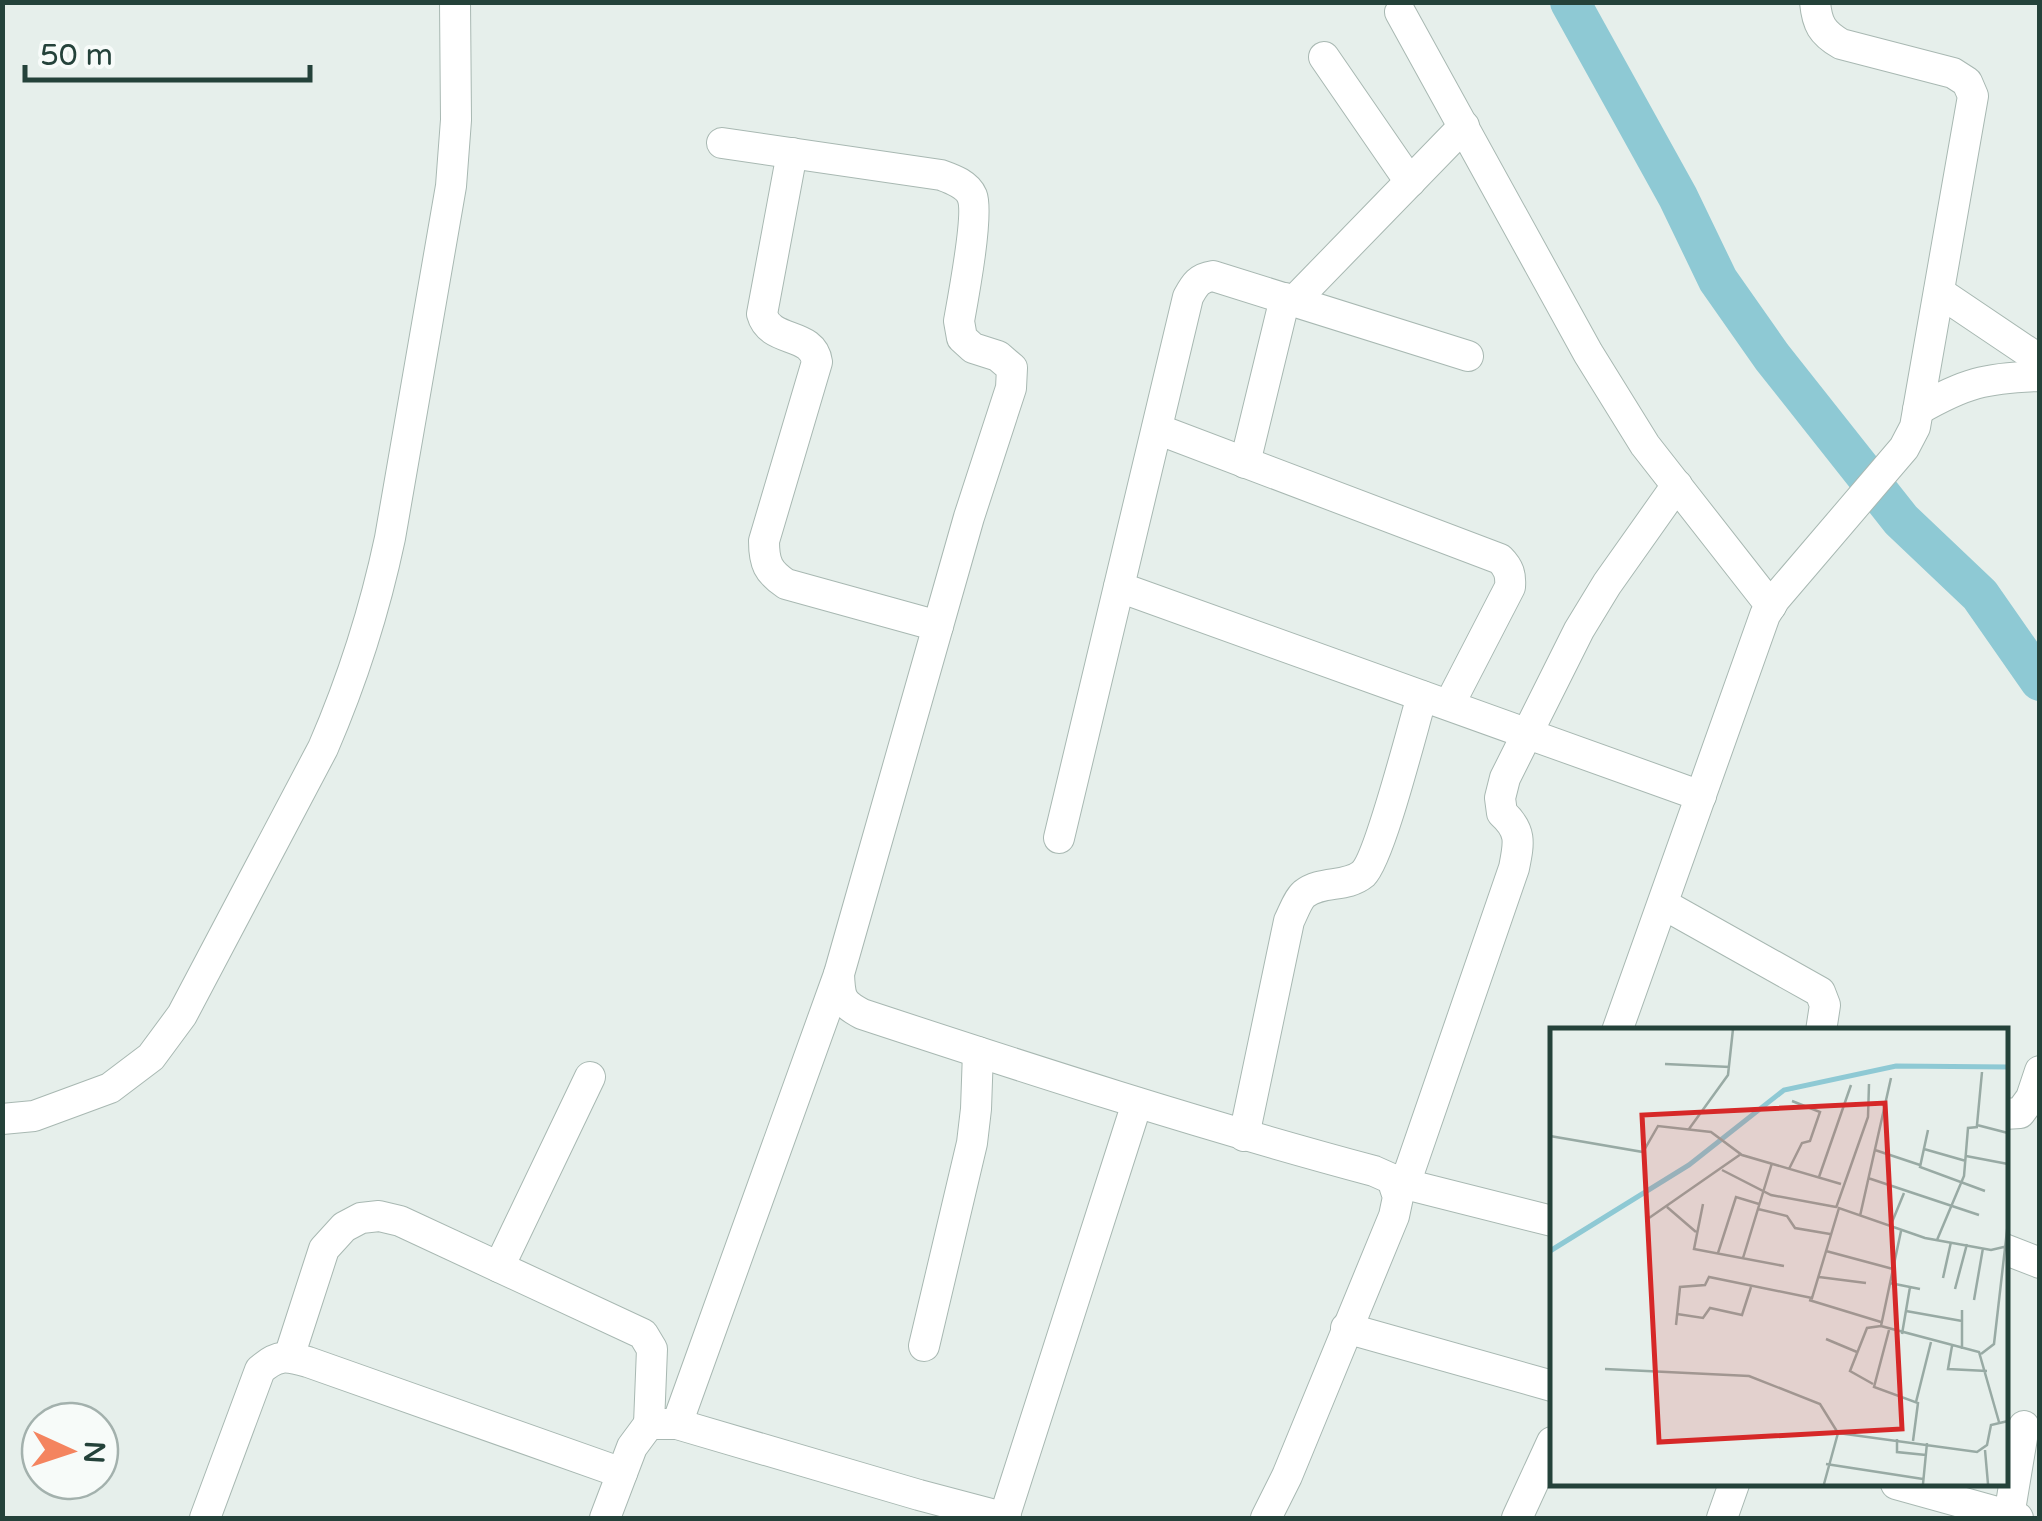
<svg xmlns="http://www.w3.org/2000/svg" width="2042" height="1521" viewBox="0 0 2042 1521" font-family="'Varela Round',sans-serif">
<rect width="100%" height="100%" fill="#e6efeb"/>
<g fill="none" stroke-linecap="round" stroke-linejoin="round">
<polyline stroke="#8ec9d4" stroke-width="40" points="1570,2 1678,197 1718,280 1772,357 1901,520 1980,595 2040,681"/>
<defs>
<g id="street">
<polyline points="1400,12 1588,353 1645,445 1771,606"/>
<polyline points="1324,57 1410,182"/>
<path d="M722,143L941,175C952,179 967,184 972,196C979,213 963,299 959,321L962,338L973,348L998,356L1012,368L1011,388L969,517L839,974C840,998 841,1003 862,1014C1032,1070 1202,1125 1374,1171L1392,1179L1398,1197L1394,1216L1287,1476L1266,1518"/>
<path d="M792,153L762,314C770,344 813,331 817,362L764,541C764,563 768,572 786,584L938,626"/>
<polyline points="1939,292 2040,360"/>
<polyline points="1294,301 1464,126"/>
<path d="M1918,410C1965,383 1985,378 2040,376"/>
<path d="M1157,429L1500,559C1509,568 1511,575 1510,587L1449,705"/>
<polyline points="1245,463 1285,298"/>
<polyline points="1119,587 1701,796"/>
<path d="M1059,838L1188,297C1195,284 1199,278 1213,276L1468,356"/>
<polyline points="1663,904 1820,992 1825,1005 1821,1031"/>
<path d="M1617,1031L1765,615L1775,599L1904,448L1915,427L1973,96L1967,82L1953,73L1841,44C1822,33 1817,24 1815,2"/>
<polyline points="2004,1114 2020,1113 2031,1098 2040,1071"/>
<path d="M2,1119L34,1116L110,1088L151,1057L182,1015L323,748C352,681 375,609 390,538L451,186L456,120L455,2"/>
<path d="M1244,1136L1289,921C1293,913 1298,899 1304,894C1322,880 1346,888 1363,874C1380,858 1413,726 1422,696"/>
<polyline points="1392,1179 1405,1184 1552,1221"/>
<path d="M1405,1184L1514,868C1519,843 1522,831 1502,813L1500,798L1505,778L1579,630L1607,584L1677,485"/>
<polyline points="2004,1249 2040,1263"/>
<polyline points="499,1267 590,1077"/>
<polyline points="1346,1328 1552,1386"/>
<polyline points="924,1346 972,1143 976,1109 978,1052"/>
<polyline points="289,1357 324,1249 344,1227 361,1218 379,1216 400,1221 643,1334 652,1349 649,1424"/>
<polyline points="677,1424 839,974"/>
<polyline points="1896,1484 2018,1518"/>
<polyline points="2009,1516 2024,1426"/>
<path d="M205,1518L260,1370C278,1354 286,1356 308,1362L622,1473"/>
<polyline points="605,1518 632,1447 649,1424 677,1424 919,1495 1006,1518"/>
<polyline points="1004,1518 1137,1103"/>
<polyline points="1517,1518 1552,1442"/>
<polyline points="1722,1518 1734,1484"/>
</g>
</defs>
<use href="#street" stroke="#a8b8b2" stroke-width="32"/>
<use href="#street" stroke="#fff" stroke-width="30"/>
</g>
<g transform="translate(1550 1028)">
<rect width="458" height="458" fill="#e6efeb"/>
<path fill="none" stroke="#8ec9d4" stroke-width="5" d="M0,223L139,137L234,62L346,38L458,39"/>
<path fill="none" stroke="#98aaa4" stroke-width="2.5" d="M115,36L180,39M432,44L427,97L458,105M139,101L178,47L183,1M378,102L370,139L435,163M0,108L93,124L108,98L161,104L192,127L291,156M374,121L416,133M325,122L370,137M416,128L458,136M239,141L252,115L260,113L270,84L242,73M172,142L221,167L286,179M269,149L301,57M318,150L429,187M153,176L144,221L234,238M117,179L146,204M286,180L318,89L319,56M208,181L237,188L245,200L280,206M310,188L341,50M99,190L191,126M340,199L354,165M351,203L331,298L429,324L449,394M387,212L414,148L418,100L428,99M276,223L343,241M168,225L186,169L209,176M193,230L222,135M269,249L316,255M393,250L401,214M340,255L370,261M405,261L417,216M259,272L331,294M424,272L433,220M356,283L412,293M127,286L153,290L160,280L192,287L201,259M126,297L130,259L155,257L159,249L262,270L289,180L375,210L441,222L458,218M339,302L324,359L368,375L363,413M352,306L360,259M276,311L307,324M402,318L398,341L437,343M412,321V282M431,326L444,316L458,194M55,341L199,348L270,376L288,405L274,456M323,356L300,343L317,300L331,298M366,374L381,314M288,405L427,424L437,417L441,397L458,393M347,411V424L376,427M435,422L438,456M276,436L373,451M373,456L377,415"/>
<path fill="#d62828" fill-opacity="0.15" stroke="#d62828" stroke-width="5" d="M335,75L352,401L109,414L92,87Z"/>
<rect width="458" height="458" fill="none" stroke="#24423a" stroke-width="5"/>
</g>
<rect width="2042" height="1521" fill="none" stroke="#24423a" stroke-width="10"/>
<g transform="translate(70 1451) rotate(93)"><circle r="48" fill="#f7fbf9" stroke="#a3b1ad" stroke-width="2.5"/>
<path d="M0-8L18 38L0 25L-18 38Z" fill="#f4845f"/>
<text y="-15" font-size="28" font-weight="bold" text-anchor="middle" fill="#24423a">N</text>
</g>
<path d="M25 65v15h285v-15" fill="none" stroke="#24423a" stroke-width="5"/>
<text x="40" y="65" font-size="30" fill="#24423a" stroke="#f7fbf9" stroke-width="8" paint-order="stroke">50 m</text>
</svg>
